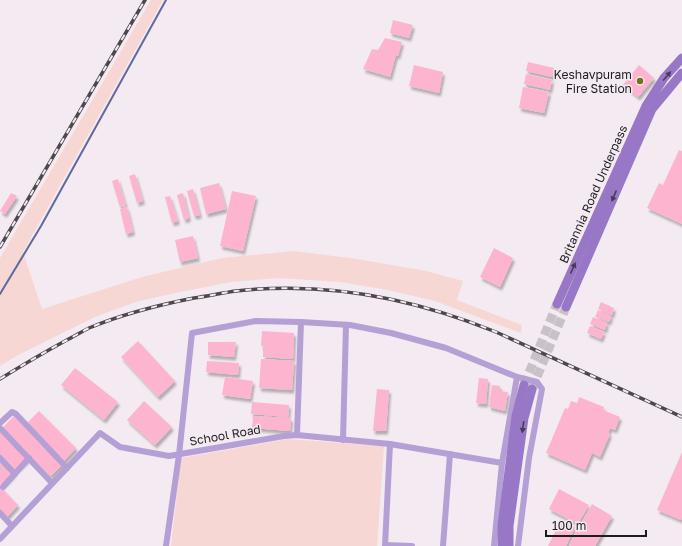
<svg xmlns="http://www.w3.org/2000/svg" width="682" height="546" viewBox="0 0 682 546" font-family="'Golos Text',sans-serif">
<defs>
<filter id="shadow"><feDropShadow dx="2" dy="3.5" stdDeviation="1" flood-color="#0004"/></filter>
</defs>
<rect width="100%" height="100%" fill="#f3eaf2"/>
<g fill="#f7d7d4">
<polygon points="151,0 163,0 23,252 42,309 142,277 222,258 294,251 357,259 426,271 463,281 457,300 522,325 521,333 435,301 388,290 340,282 279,278 231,282 175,293 136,302 95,317 20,354 0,366 0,258"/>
<polygon points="288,439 384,446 377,546 171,546 181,458"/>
</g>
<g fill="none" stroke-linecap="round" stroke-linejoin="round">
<polyline stroke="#606a9f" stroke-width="2" points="0,294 41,226 166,0"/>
</g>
<g fill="#fdb4ce" filter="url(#shadow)">
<polygon points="393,20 413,25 409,38 390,33"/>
<polygon points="385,38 402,42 398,56 396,55 390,77 363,69 372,49 378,50"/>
<polygon points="528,62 554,68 552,77 526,71"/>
<polygon points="414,65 443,72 439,93 409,86"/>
<polygon points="639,65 654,78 638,97 623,85"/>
<polygon points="526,74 552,80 550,90 524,84"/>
<polygon points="523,87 549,92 544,113 519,108"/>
<polygon points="679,150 682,151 682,224 647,208 659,183 663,185"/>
<polygon points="135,174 143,201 137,203 129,176"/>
<polygon points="118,179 126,206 120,207 112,181"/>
<polygon points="219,183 226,209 206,214 200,188"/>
<polygon points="193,189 200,215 194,216 187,191"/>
<polygon points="232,191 256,196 243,251 220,246"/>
<polygon points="11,193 17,196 5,214 0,211"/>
<polygon points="183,193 189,218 184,220 177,195"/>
<polygon points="170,196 178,221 172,223 165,197"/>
<polygon points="127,207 133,232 126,234 120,209"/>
<polygon points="193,236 198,258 180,262 175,240"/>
<polygon points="494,248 513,258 500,287 480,277"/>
<polygon points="601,302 614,308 612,315 598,309"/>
<polygon points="598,310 611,316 609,322 595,317"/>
<polygon points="593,317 607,323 605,330 590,324"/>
<polygon points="590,326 604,332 601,339 587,333"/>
<polygon points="262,331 294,333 293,359 263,357 263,346 261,346"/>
<polygon points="138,341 175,381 158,397 121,357"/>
<polygon points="208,342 236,342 234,357 208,355"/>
<polygon points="261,359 294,361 292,390 259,388"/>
<polygon points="207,361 239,363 238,375 206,372"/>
<polygon points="75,368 118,402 104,420 61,385"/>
<polygon points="225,377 253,381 250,399 222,395"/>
<polygon points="479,378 488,379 486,404 476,403"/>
<polygon points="492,385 500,386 500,391 508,392 505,411 489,407"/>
<polygon points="377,389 389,390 386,431 373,431"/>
<polygon points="579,397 604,407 603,410 620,417 615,430 610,428 608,433 610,434 600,457 592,453 585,470 546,453 565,408 568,409 571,401 577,403"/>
<polygon points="144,401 172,427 155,445 127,420"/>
<polygon points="252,402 289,405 288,417 251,414"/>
<polygon points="39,411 76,448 64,461 27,423"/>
<polygon points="15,415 63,464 51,476 30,457 3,427"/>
<polygon points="253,416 291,418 290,431 252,428"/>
<polygon points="0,431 28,459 15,471 0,456"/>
<polygon points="682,452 682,518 681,520 657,510"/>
<polygon points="0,460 14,474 2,486 0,484"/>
<polygon points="0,486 18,505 7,517 0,510"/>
<polygon points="559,489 589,505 578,524 549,509"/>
<polygon points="592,504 612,516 595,546 572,546 569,545"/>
<polygon points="561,520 575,527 566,546 548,546"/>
</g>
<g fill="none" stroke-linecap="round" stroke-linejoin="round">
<g stroke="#c9c1c8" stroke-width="9" stroke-dasharray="9 4.5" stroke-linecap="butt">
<polyline points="524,385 557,304"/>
<polyline points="532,389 566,307"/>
</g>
<g stroke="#b4a0d4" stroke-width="6">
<polyline points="517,377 537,382 542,389 529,458 518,546"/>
<polyline points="0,423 12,412 16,414 67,468"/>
<polyline points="0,428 52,483"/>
<polyline points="297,435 301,322"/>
<polyline points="343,440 346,325"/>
<polyline points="0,458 15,474"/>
<polyline points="3,487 29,458"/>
<polyline points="0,513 12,526"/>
<polyline points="0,539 100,433 120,447 169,456 284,436 297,435 390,444 502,463"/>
<polyline points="385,545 412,546"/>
<polyline points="166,546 179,455 192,333 256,321 301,322 350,325 391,333 446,348 517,377 502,463 494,546"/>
<polyline points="385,546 390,444"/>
<polyline points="443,546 450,454"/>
</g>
<g stroke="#9878c6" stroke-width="9">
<polyline points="557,304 646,106 664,78 682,58"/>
<polyline points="566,307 652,109 682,73"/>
<polyline points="502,546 502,526 516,416 524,385"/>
<polyline points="509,546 509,526 524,418 532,389"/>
</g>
<defs>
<g id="rail">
<polyline points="0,247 145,0"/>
<path d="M0,379C21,366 43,353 65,341C73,337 81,332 89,328C123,314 158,305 194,298C208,296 222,293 236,291C325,281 413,298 496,332L682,417"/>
</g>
</defs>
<use href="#rail" stroke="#4d484c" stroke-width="3.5"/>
<use href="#rail" stroke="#f3eaf2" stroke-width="2" stroke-dasharray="6" stroke-linecap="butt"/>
</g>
<defs><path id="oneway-solid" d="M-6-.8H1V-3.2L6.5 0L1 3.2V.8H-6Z"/></defs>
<g fill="#493c59">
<use href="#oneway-solid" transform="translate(667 76) rotate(-50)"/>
<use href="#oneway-solid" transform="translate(614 196) rotate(113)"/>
<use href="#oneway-solid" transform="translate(573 268) rotate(-66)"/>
<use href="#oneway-solid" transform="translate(523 427) rotate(98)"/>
</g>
<circle fill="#777215" stroke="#f3eaf2" stroke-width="1.5" cx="640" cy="81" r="4"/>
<g text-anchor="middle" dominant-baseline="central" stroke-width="3" stroke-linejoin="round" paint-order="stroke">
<g font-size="12" fill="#1f1c1f" stroke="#f3eaf2" text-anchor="end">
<text x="632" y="74">Keshavpuram<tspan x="632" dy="14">Fire Station</tspan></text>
</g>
<g font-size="12" fill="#1f1c1f" stroke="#f3eaf2">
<text transform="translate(593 194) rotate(-66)">Britannia Road Underpass</text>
<text transform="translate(225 435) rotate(-10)">School Road</text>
</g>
</g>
<path d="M546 530v6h100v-6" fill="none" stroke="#1f1c1f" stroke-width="2"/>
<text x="552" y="530" font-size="12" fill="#1f1c1f" stroke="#f3eaf2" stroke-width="3" paint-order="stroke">100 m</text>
</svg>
